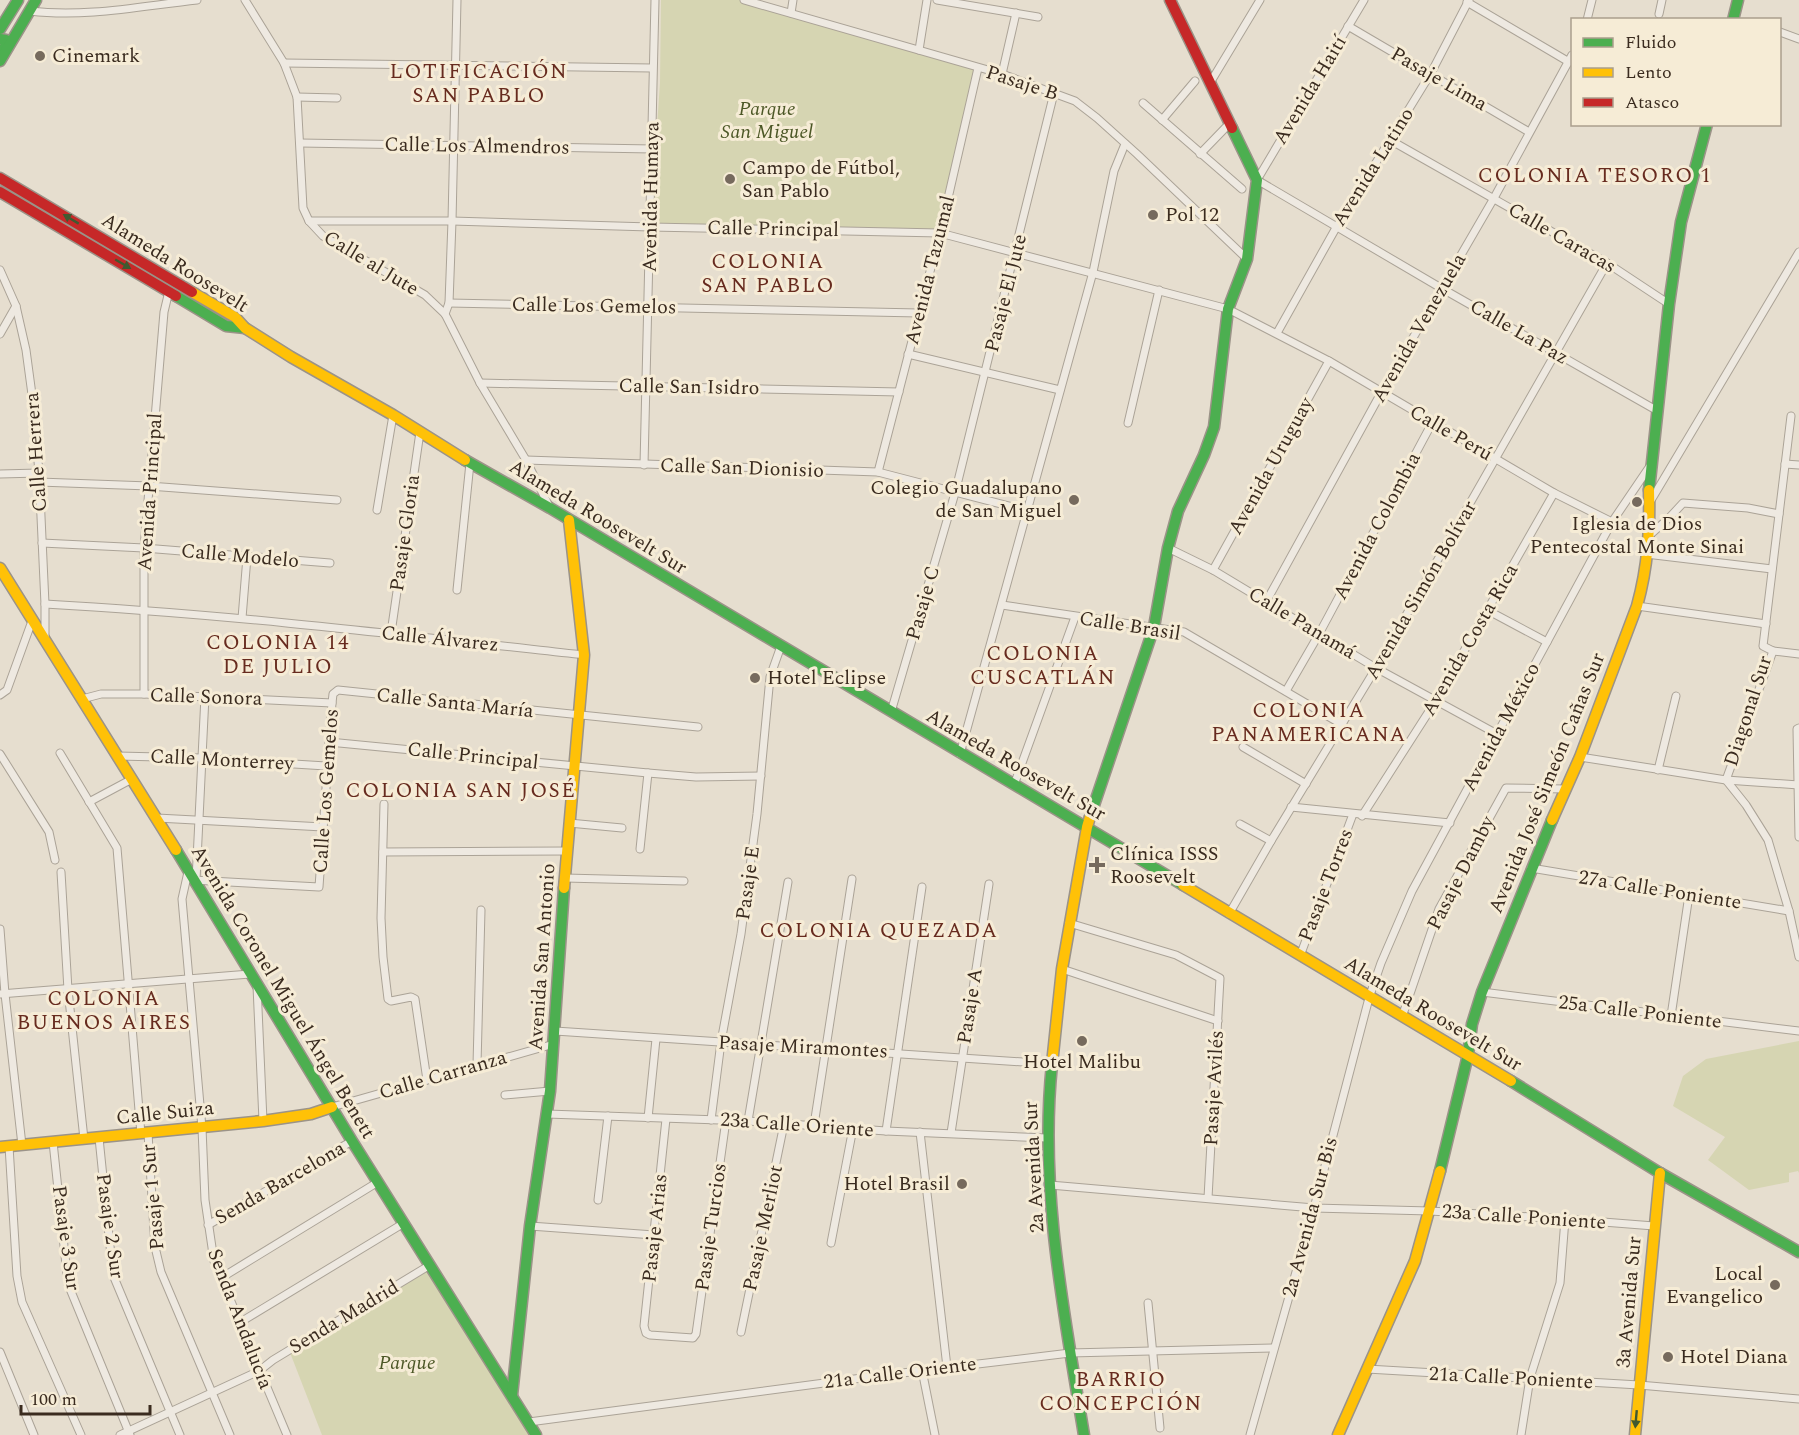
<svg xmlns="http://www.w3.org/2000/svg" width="1799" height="1435" viewBox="0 0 1799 1435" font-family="Spectral,serif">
<rect width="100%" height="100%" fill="#e6decf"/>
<g fill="#d6d5b2">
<polygon points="661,0 742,0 978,68 940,233 650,227 660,83"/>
<polygon points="1799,1041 1799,1173 1798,1171 1789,1173 1789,1182 1749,1190 1708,1160 1725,1137 1673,1106 1683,1076 1706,1059"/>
<polygon points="430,1265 536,1435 322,1435 289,1350"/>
</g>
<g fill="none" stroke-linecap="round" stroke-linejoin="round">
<defs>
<g id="street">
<polyline points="245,0 284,63 297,97 303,208 309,221 323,236 425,295 445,314 480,383 526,460 548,504"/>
<polyline points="744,0 1002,74 1075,101 1097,118 1137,154 1247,259"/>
<polyline points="937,0 1038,17"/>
<polyline points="1364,0 1257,180 1441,288 1656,410"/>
<polyline points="1467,2 1569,62"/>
<path d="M30,11C85,18 142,6 197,0"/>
<polyline points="791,13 793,0"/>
<polyline points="1659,14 1662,0"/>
<polyline points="1587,20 1592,0"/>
<polyline points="1348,26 1529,132"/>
<polyline points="1780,32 1799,39"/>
<polyline points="919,50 927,0"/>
<polyline points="284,63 652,68"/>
<polyline points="1002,74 1016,13"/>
<polyline points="1210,83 1260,0"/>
<polyline points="297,97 337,98"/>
<polyline points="1143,103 1242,189"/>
<polyline points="1162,120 1195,81"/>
<polyline points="1390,140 1607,263 1669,304"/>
<polyline points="300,143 653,149"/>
<polyline points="1200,154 1230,123"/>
<polyline points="309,221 452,221 650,227 940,233 1228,309 1329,361 1554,493 1612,522"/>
<polyline points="0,270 16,306 26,350 33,402 39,473 45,604 45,636"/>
<polyline points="449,303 919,313"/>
<polyline points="445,314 449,303 452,221 457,0"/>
<polyline points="1277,333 1337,226 1431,73 1469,0"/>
<polyline points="0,334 16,306"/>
<polyline points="908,354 1060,390"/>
<polyline points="480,383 899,392"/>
<polyline points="1791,416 1763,646 1773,651 1726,780 1746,805 1768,840 1789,911 1799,957"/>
<polyline points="1128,423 1159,290"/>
<polyline points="526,460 878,472 1028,511"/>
<polyline points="1785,464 1799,465"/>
<polyline points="644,465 655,0"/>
<polyline points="878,472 940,233 978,68"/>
<polyline points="0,474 39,473"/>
<polyline points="39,482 149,486 337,500"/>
<polyline points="1650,502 1799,252"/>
<polyline points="377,510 393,415"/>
<polyline points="1650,535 1670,517 1683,503 1748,508 1779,514"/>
<polyline points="42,543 144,548 330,563"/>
<polyline points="1168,548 1213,570 1376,668 1497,734"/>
<polyline points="1646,554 1772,569"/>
<polyline points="1213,570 1329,361"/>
<polyline points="457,590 470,463"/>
<polyline points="1266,602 1381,393 1494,198 1572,55"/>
<path d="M45,604C226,614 404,635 584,655"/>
<polyline points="1002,605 1184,632 1343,725"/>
<polyline points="1637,606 1766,624"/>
<polyline points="1487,610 1547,642"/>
<polyline points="242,618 247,557"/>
<polyline points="391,633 420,432"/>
<polyline points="1773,651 1799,654"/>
<polyline points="1286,691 1319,634 1432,423"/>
<polyline points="144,694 144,548 164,312 169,291"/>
<polyline points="0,695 7,690 32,621"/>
<polyline points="82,699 101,694 144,694 332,703"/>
<polyline points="891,712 955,493 1054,93"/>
<polyline points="329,742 648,773 696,777 761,776"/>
<polyline points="1243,747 1306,784"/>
<polyline points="60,753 117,848 141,1134"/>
<polyline points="0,754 49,832 55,860"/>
<polyline points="960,754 1093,272 1114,171 1125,144"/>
<polyline points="118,756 201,758 326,766"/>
<polyline points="1580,757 1726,780 1799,785"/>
<polyline points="1658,770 1676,696"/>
<polyline points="1014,785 1075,617"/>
<polyline points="89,802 132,779"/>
<polyline points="384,804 381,918 383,957 388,999 391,1001 411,997 415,999 427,1080"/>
<polyline points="1291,807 1450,823"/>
<polyline points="1362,816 1435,702 1554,493"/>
<polyline points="157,818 323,827"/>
<polyline points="569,823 622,828"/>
<polyline points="1240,824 1271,841"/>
<polyline points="1799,837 1797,729 1799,728"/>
<polyline points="640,849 648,773"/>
<polyline points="383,852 567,851"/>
<polyline points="1531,868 1789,911"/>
<polyline points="61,872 68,990 84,1139"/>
<polyline points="188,872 182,899 202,1128 205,1200 214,1261 287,1435"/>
<polyline points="565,878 684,881"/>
<polyline points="193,880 319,887 332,703 333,694 338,690 698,727"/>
<polyline points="196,880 205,696"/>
<polyline points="1229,914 1271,841 1376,668 1607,263"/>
<polyline points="1069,923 1176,955 1220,978 1208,1198"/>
<polyline points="0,929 5,994 22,1145"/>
<polyline points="1300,956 1353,814"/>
<polyline points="1062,969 1218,1021"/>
<polyline points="257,986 263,1121"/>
<polyline points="1482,992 1799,1031"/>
<polyline points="0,994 250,974"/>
<polyline points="1671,1016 1689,895"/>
<polyline points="1402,1017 1439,909 1506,788 1565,789"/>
<polyline points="555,1031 1052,1064"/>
<polyline points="477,1065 481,910"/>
<polyline points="505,1095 550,1091"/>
<polyline points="332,1107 554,1044"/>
<polyline points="547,1114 748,1121 886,1131 1047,1138"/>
<polyline points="648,1118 656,1039"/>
<polyline points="666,1119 644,1326 646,1333 650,1335 693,1338 696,1334 726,1120"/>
<polyline points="711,1120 721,1042 741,934 757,814 770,677 781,646"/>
<polyline points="748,1121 788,882"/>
<polyline points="814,1125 852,879"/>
<polyline points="886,1131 922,887"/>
<polyline points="920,1132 947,1367"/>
<polyline points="148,1133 155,1247 161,1272 230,1435"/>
<polyline points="951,1133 989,884"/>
<polyline points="99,1138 113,1275 180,1435"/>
<polyline points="53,1142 68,1284 130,1435"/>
<polyline points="9,1146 17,1276 22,1302 81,1435"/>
<polyline points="1050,1185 1314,1208 1430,1211 1565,1219 1654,1226"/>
<polyline points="598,1200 608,1116"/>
<polyline points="208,1225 352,1141"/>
<polyline points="530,1226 654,1235"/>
<polyline points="831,1243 853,1128"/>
<polyline points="221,1278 378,1182"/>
<polyline points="1148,1303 1160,1428"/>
<polyline points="239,1323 404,1223"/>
<polyline points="741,1332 784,1124"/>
<polyline points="0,1352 34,1435"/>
<polyline points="1367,1369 1639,1385 1799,1399"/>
<polyline points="922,1370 935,1435"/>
<polyline points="529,1422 877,1376 1070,1353 1274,1348"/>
<polyline points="120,1435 259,1371 273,1360 430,1265"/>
<polyline points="1250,1435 1314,1208 1369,998 1381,963 1412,891 1612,522 1650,466"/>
<polyline points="1521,1435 1530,1378 1560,1283 1565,1219"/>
</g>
<g id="fast">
<polyline points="1733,20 1738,0"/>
<polyline points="0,29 18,0"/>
<polyline points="0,39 6,40 4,51"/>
<polyline points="0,61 36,0"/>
<polyline points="176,296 226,326 245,328"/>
<polyline points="465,460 550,508 1183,885"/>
<polyline points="1649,490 1669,304 1681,222 1707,124"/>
<polyline points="1090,817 1154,627 1168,548 1178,511 1204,455 1214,427 1228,309 1247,259 1257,180 1232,128"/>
<polyline points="176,850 352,1141 536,1435"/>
<path d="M1052,1064C1039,1188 1064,1313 1084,1435"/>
<polyline points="1511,1081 1660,1173 1799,1252"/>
<polyline points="1440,1171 1468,1055 1472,1024 1482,992 1552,820"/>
<polyline points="512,1395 530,1226 550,1091 564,888"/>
</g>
<g id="slow">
<polyline points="192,292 235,317 245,328 291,357 393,415 465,460"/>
<polyline points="0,568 176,850"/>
<path d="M1552,820L1580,757L1637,606C1648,566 1650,531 1649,490"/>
<polyline points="1183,885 1511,1081"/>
<polyline points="564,888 584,655 569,520"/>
<polyline points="1052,1064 1062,969 1087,827 1090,817"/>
<polyline points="0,1147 263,1121 311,1114 332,1107"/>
<polyline points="1338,1435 1415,1261 1440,1171"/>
<polyline points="1635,1435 1660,1173"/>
</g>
<g id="jam">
<polyline points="1170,0 1232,128"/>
<polyline points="0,178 192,292"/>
<polyline points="0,192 176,296"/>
</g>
</defs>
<use href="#street" stroke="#aba397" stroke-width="9"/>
<use href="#fast" stroke="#9b9388" stroke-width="13"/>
<use href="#slow" stroke="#9b9388" stroke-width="13"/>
<use href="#jam" stroke="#9b9388" stroke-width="13"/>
<use href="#street" stroke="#eee9e1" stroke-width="7"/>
<use href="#fast" stroke="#4caf50" stroke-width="10"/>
<use href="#slow" stroke="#ffc107" stroke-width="10"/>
<use href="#jam" stroke="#c62828" stroke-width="10"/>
</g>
<defs><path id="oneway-solid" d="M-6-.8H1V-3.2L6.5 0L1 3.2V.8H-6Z" transform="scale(1.5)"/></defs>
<g fill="#405930">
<use href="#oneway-solid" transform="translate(71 219) rotate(-149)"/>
<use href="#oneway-solid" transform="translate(123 264) rotate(30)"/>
<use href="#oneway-solid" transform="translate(1636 1419) rotate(95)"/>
</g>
<g fill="#766a5d" stroke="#f6ecd6" stroke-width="2">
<circle cx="40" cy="56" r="6"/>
<circle cx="730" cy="179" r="6"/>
<circle cx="1153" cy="215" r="6"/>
<circle cx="1074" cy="500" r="6"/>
<circle cx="1637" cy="502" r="6"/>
<circle cx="755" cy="678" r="6"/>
<path d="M1094 856h6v6h6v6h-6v6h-6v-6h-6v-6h6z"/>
<circle cx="1082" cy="1041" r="6"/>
<circle cx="962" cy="1184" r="6"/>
<circle cx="1775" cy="1285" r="6"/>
<circle cx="1668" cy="1357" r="6"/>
</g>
<g text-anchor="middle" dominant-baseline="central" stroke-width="6" stroke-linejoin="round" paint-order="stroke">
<g font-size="20" fill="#3a2b1f" stroke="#f6ecd6" text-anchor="start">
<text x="52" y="56">Cinemark</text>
<text x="742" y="168">Campo de Fútbol,<tspan x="742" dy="23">San Pablo</tspan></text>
<text x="1165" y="215">Pol 12</text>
<text x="1062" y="488" text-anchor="end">Colegio Guadalupano<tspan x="1062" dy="23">de San Miguel</tspan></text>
<text x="1637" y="524" text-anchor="middle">Iglesia de Dios<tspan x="1637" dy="23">Pentecostal Monte Sinai</tspan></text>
<text x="767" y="678">Hotel Eclipse</text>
<text x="1110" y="854">Clínica ISSS<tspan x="1110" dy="23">Roosevelt</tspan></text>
<text x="1082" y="1062" text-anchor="middle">Hotel Malibu</text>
<text x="950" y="1184" text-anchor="end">Hotel Brasil</text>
<text x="1763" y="1274" text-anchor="end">Local<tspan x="1763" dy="23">Evangelico</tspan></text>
<text x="1680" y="1357">Hotel Diana</text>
</g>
<g font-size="20" fill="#3a2b1f" stroke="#f6ecd6">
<text transform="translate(1439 79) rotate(30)">Pasaje Lima</text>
<text transform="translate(1022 83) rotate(18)">Pasaje B</text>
<text transform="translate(1310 90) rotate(-59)">Avenida Haití</text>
<text transform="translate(477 146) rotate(1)">Calle Los Almendros</text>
<text transform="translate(1373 167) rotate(-58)">Avenida Latino</text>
<text transform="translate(651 197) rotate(-89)">Avenida Humaya</text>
<text transform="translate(773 229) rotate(1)">Calle Principal</text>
<text transform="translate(1562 238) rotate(30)">Calle Caracas</text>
<text transform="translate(175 263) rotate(32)">Alameda Roosevelt</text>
<text transform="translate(371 263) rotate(31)">Calle al Jute</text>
<text transform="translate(930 270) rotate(-76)">Avenida Tazumal</text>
<text transform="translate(1006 293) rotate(-76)">Pasaje El Jute</text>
<text transform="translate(594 306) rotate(1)">Calle Los Gemelos</text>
<text transform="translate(1419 328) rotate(-60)">Avenida Venezuela</text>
<text transform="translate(1519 332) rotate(30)">Calle La Paz</text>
<text transform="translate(689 387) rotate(1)">Calle San Isidro</text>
<text transform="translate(1451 433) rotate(30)">Calle Perú</text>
<text transform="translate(36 452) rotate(-94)">Calle Herrera</text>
<text transform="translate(1271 466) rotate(-61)">Avenida Uruguay</text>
<text transform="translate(742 468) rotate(2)">Calle San Dionisio</text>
<text transform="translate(150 492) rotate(-86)">Avenida Principal</text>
<text transform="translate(598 517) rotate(31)">Alameda Roosevelt Sur</text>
<text transform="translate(1377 526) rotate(-62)">Avenida Colombia</text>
<text transform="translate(405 533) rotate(-82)">Pasaje Gloria</text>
<text transform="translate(240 556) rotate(5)">Calle Modelo</text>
<text transform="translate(1421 590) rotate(-60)">Avenida Simón Bolívar</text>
<text transform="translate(923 603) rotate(-74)">Pasaje C</text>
<text transform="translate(1302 623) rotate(31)">Calle Panamá</text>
<text transform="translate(1130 626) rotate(9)">Calle Brasil</text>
<text transform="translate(440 639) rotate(6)">Calle Álvarez</text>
<text transform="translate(1470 640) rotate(-60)">Avenida Costa Rica</text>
<text transform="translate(206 697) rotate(2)">Calle Sonora</text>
<text transform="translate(455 703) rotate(6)">Calle Santa María</text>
<text transform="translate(1748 711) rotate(-72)">Diagonal Sur</text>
<text transform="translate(1501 727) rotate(-62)">Avenida México</text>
<text transform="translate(473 756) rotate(6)">Calle Principal</text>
<text transform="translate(222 760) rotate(3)">Calle Monterrey</text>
<text transform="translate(1016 765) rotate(30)">Alameda Roosevelt Sur</text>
<text transform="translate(1547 783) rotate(-68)">Avenida José Simeón Cañas Sur</text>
<text transform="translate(326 791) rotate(-86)">Calle Los Gemelos</text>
<text transform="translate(1461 873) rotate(-63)">Pasaje Damby</text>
<text transform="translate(748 883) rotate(-82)">Pasaje E</text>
<text transform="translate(1326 885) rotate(-69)">Pasaje Torres</text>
<text transform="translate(1660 890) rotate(9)">27a Calle Poniente</text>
<text transform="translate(542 957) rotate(-86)">Avenida San Antonio</text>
<text transform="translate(283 992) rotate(59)">Avenida Coronel Miguel Ángel Benett</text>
<text transform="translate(970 1006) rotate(-81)">Pasaje A</text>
<text transform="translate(1640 1012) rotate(7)">25a Calle Poniente</text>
<text transform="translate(1433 1014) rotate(31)">Alameda Roosevelt Sur</text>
<text transform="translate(803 1047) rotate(3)">Pasaje Miramontes</text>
<text transform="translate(443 1075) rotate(-16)">Calle Carranza</text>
<text transform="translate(1214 1088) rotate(-87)">Pasaje Avilés</text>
<text transform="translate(165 1113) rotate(-6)">Calle Suiza</text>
<text transform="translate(797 1125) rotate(4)">23a Calle Oriente</text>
<text transform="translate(1034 1167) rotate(-93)">2a Avenida Sur</text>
<text transform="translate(280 1183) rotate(-30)">Senda Barcelona</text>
<text transform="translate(153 1197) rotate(-95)">Pasaje 1 Sur</text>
<text transform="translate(1310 1217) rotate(-75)">2a Avenida Sur Bis</text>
<text transform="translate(1524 1217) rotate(4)">23a Calle Poniente</text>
<text transform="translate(110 1226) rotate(82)">Pasaje 2 Sur</text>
<text transform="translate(711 1227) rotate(-82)">Pasaje Turcios</text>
<text transform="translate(655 1228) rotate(-84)">Pasaje Arias</text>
<text transform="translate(763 1228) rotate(-78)">Pasaje Merliot</text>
<text transform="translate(66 1238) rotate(82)">Pasaje 3 Sur</text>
<text transform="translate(1629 1302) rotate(-85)">3a Avenida Sur</text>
<text transform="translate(344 1317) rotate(-31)">Senda Madrid</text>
<text transform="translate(240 1319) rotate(69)">Senda Andalucía</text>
<text transform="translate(900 1373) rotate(-7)">21a Calle Oriente</text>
<text transform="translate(1511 1378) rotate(3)">21a Calle Poniente</text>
</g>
<g font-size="20" font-style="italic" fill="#4c5726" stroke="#f6ecd6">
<text x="767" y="109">Parque<tspan x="767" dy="23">San Miguel</tspan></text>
<text x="407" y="1363">Parque</text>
</g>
<g font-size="21" letter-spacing="1.5" fill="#672b1f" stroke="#f6ecd6">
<text x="479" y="72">LOTIFICACIÓN<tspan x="479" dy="24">SAN PABLO</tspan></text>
<text x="1595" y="176">COLONIA TESORO 1</text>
<text x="768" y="262">COLONIA<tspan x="768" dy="24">SAN PABLO</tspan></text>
<text x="278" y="643">COLONIA 14<tspan x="278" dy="24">DE JULIO</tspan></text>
<text x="1043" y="654">COLONIA<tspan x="1043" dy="24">CUSCATLÁN</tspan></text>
<text x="1309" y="711">COLONIA<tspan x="1309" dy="24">PANAMERICANA</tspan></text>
<text x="461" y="791">COLONIA SAN JOSÉ</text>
<text x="879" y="931">COLONIA QUEZADA</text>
<text x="104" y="999">COLONIA<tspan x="104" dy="24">BUENOS AIRES</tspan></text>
<text x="1121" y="1380">BARRIO<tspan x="1121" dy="24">CONCEPCIÓN</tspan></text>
</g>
</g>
<rect x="1571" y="18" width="210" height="108" fill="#f6ecd6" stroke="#ab9f8d" stroke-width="1.5"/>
<rect x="1583" y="38" width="30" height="9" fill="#4caf50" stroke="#ab9f8d" stroke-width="1.5"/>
<text x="1625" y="48" font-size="18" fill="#3a2b1f">Fluido</text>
<rect x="1583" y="68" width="30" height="9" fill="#ffc107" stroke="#ab9f8d" stroke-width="1.5"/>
<text x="1625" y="78" font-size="18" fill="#3a2b1f">Lento</text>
<rect x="1583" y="98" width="30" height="9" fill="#c62828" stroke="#ab9f8d" stroke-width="1.5"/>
<text x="1625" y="108" font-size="18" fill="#3a2b1f">Atasco</text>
<path d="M21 1405v9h129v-9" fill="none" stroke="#3a2b1f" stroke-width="3"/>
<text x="30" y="1405" font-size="18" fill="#3a2b1f" stroke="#f6ecd6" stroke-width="4.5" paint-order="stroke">100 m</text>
</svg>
